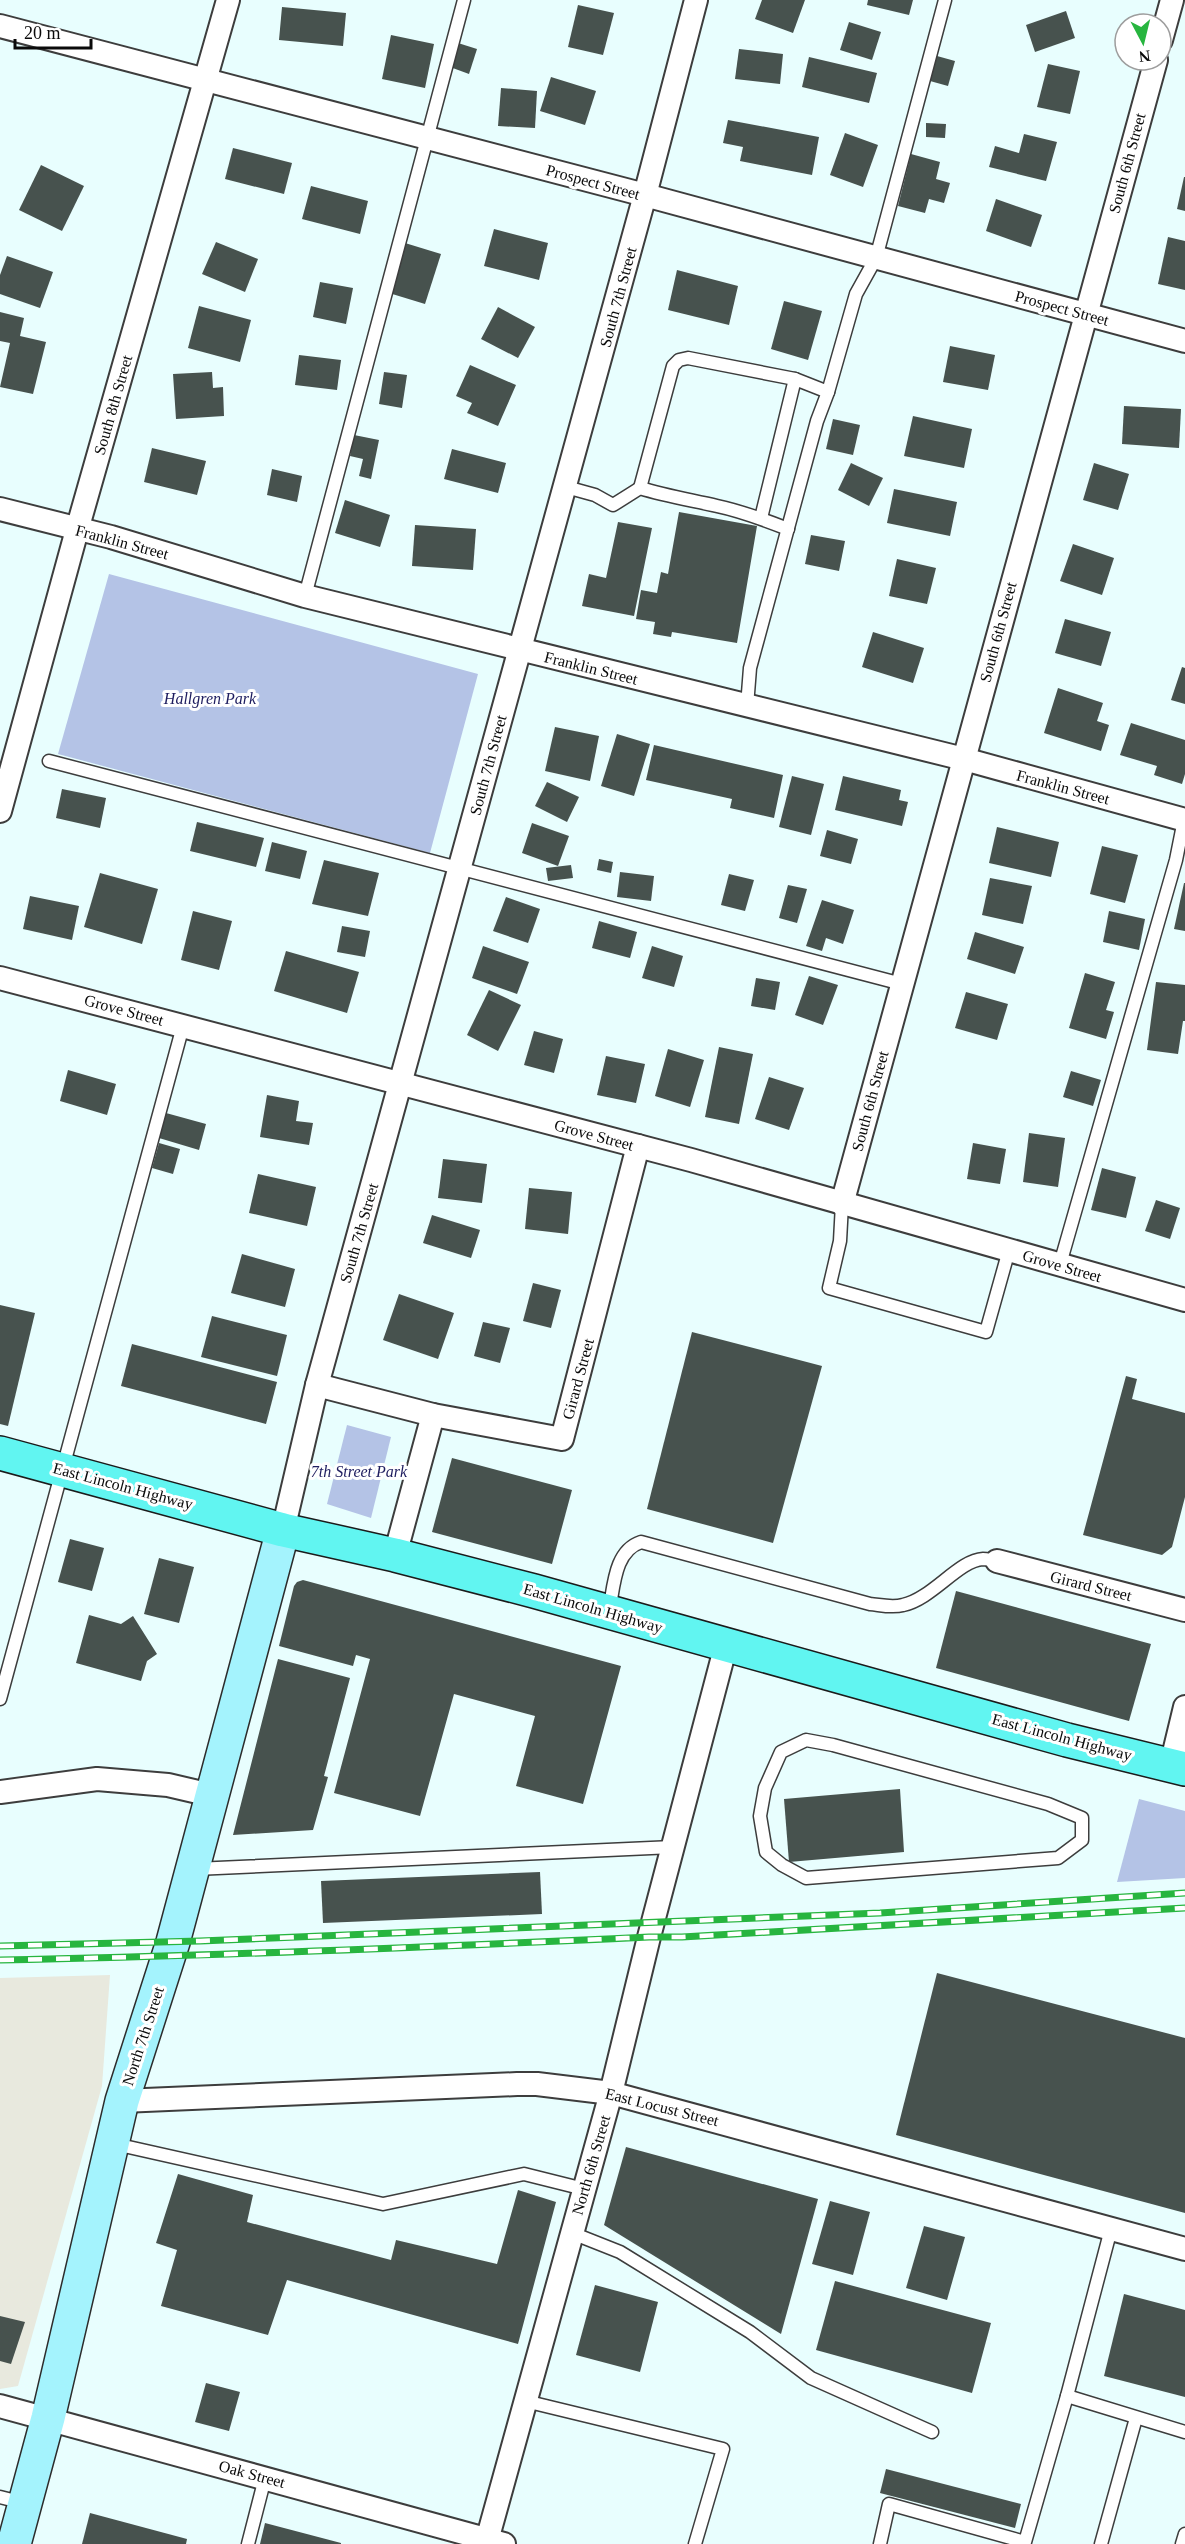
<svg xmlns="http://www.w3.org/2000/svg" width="1185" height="2544" viewBox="0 0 1185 2544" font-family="'Times New Roman',serif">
<rect width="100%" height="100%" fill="#e8fefe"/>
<polygon fill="#e8e9de" points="110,1975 102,2086 18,2386 0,2389 0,1978"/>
<g fill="#b4c3e6">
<polygon points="109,574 478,674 430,853 58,754"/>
<polygon points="347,1425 391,1437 371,1518 327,1504"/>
<polygon points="1139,1799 1185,1811 1185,1878 1117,1882"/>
</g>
<g fill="#47524e">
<polygon points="762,0 805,0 793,33 755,19"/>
<polygon points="868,0 913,0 909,15 867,5"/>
<polygon points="578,5 614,13 603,55 568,47"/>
<polygon points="282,7 346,13 343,46 279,40"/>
<polygon points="1066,11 1075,38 1035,52 1026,25"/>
<polygon points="849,22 881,32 872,60 840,50"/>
<polygon points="391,35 434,44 425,88 382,79"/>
<polygon points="458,43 477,49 469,74 450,67"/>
<polygon points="739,49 783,54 780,84 735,79"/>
<polygon points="937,56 955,61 948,86 930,81"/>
<polygon points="809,57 877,73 869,103 802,87"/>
<polygon points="1048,64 1080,71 1070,114 1037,107"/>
<polygon points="551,77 596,91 585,125 540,111"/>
<polygon points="501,88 537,91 535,128 498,126"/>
<polygon points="728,120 819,137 812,175 740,161 743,147 723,143"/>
<polygon points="926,123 946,124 945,138 926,137"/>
<polygon points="845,133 878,145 863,187 830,175"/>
<polygon points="1024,134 1057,142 1046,181 989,167 995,146 1019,153"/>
<polygon points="233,148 292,163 284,194 225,179"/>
<polygon points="911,154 940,162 936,179 950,183 944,203 929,199 925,213 898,206"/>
<polygon points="41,165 84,186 62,231 19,210"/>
<polygon points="1184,177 1185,177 1185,211 1177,209"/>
<polygon points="311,186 368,201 360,234 302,219"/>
<polygon points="996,199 1042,215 1031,247 986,231"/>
<polygon points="494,229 548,243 539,280 484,266"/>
<polygon points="1168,237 1185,241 1185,290 1158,284"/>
<polygon points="216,242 258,259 245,292 202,274"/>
<polygon points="405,243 441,254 425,304 389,293"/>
<polygon points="7,256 53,272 40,308 0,294 0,275"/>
<polygon points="677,270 738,286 729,325 668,310"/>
<polygon points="320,282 353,288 346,324 313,317"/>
<polygon points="784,301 822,311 808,360 771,349"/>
<polygon points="199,306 251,320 240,362 188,348"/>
<polygon points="498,307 535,327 518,358 481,339"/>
<polygon points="0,312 24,318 20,336 46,342 33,394 0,387 10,343 0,341"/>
<polygon points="950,346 995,355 988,390 943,382"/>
<polygon points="299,355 341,360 337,390 295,385"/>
<polygon points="470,365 516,385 498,426 467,413 472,403 456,396"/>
<polygon points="212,372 213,388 223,387 224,416 176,419 173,374"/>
<polygon points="384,372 407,375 402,408 379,404"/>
<polygon points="1124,406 1181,409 1179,448 1122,444"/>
<polygon points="913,416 972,429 964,468 904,456"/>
<polygon points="833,419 860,425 853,455 826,449"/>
<polygon points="354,435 379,440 371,479 359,476 363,459 350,456"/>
<polygon points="152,448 206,461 197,495 144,482"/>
<polygon points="452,449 506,463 498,493 444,479"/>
<polygon points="851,463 883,478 869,506 838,490"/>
<polygon points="1094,463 1129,474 1118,510 1083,500"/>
<polygon points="272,469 302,476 297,502 267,495"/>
<polygon points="894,489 957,502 950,536 887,523"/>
<polygon points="345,500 390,515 380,547 335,533"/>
<polygon points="679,512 757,526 737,643 672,632 671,637 653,634 655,622 636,619 641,590 657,593 661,572 668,574"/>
<polygon points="618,522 652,528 634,616 582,606 589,574 606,578"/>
<polygon points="415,525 476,529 473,570 412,566"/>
<polygon points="811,535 845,541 839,571 805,564"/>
<polygon points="1073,544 1114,558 1102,595 1060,581"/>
<polygon points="897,559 936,568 927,604 889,596"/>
<polygon points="1065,619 1111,632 1101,666 1055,653"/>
<polygon points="873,632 924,648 913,683 862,667"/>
<polygon points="1182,667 1185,668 1185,704 1171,700"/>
<polygon points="1058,688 1103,703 1097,721 1109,725 1101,751 1044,733"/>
<polygon points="1131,723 1185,740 1185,774 1182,784 1154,775 1157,766 1120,755"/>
<polygon points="555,727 599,736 590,781 545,771"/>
<polygon points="617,734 650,744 634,796 601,786"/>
<polygon points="654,745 783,775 774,818 730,808 732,799 646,780"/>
<polygon points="792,776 824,784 811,835 779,827"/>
<polygon points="843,776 901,790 899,800 908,802 902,826 835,810"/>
<polygon points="547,782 579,797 567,822 535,806"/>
<polygon points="62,789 106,798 100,828 56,818"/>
<polygon points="197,822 264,838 256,867 190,851"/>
<polygon points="532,823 569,836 558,866 522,853"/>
<polygon points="997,827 1059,842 1051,877 989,863"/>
<polygon points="827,830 858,839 851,864 820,856"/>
<polygon points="272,842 307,851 300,879 265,871"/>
<polygon points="1102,846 1138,855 1125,903 1090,894"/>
<polygon points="599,859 613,862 611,873 597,870"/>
<polygon points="324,860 379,873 368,916 312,904"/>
<polygon points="571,865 573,878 548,881 546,868"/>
<polygon points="620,872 654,876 651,901 617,897"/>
<polygon points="100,873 158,889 142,944 84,927"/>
<polygon points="729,874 754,880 745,911 721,905"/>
<polygon points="990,878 1032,886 1023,924 982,915"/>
<polygon points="1184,883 1185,883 1185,931 1174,929"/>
<polygon points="788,885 807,889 797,923 779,918"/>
<polygon points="30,896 79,906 72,940 23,929"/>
<polygon points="506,897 540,909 528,943 493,931"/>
<polygon points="822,900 854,910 843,944 826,938 822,951 806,946"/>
<polygon points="193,911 232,921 219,970 181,960"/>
<polygon points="1109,911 1145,919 1139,950 1103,942"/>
<polygon points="599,921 637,932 630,958 592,948"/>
<polygon points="342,926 370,931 365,957 337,952"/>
<polygon points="975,932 1024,947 1015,974 967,959"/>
<polygon points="483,946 529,962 517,994 472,978"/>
<polygon points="652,946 683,956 674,987 642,978"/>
<polygon points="286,951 359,972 347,1013 274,991"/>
<polygon points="1085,973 1115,982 1106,1010 1114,1012 1106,1039 1069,1028"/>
<polygon points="809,976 838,985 823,1025 795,1015"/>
<polygon points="756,978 780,982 775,1010 751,1006"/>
<polygon points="1156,982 1185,985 1185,1021 1183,1021 1178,1054 1147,1050"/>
<polygon points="489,990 521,1005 498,1051 467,1035"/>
<polygon points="966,992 1008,1004 997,1040 955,1028"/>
<polygon points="534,1031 563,1039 554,1073 524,1065"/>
<polygon points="719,1047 753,1054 739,1124 705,1117"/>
<polygon points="668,1049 704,1060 690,1107 655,1096"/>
<polygon points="606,1056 645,1064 636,1103 597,1095"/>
<polygon points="68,1070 116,1084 107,1115 60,1101"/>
<polygon points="1071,1071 1101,1080 1093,1106 1063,1097"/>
<polygon points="769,1077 804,1088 789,1130 755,1119"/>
<polygon points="267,1095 299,1101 296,1121 313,1123 309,1145 260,1137"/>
<polygon points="166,1113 206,1124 199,1150 159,1138"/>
<polygon points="1029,1133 1065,1138 1058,1187 1023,1182"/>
<polygon points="159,1143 180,1149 173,1174 152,1168"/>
<polygon points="973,1143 1006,1149 1000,1184 967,1179"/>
<polygon points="443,1159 487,1164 482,1203 438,1198"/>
<polygon points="1102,1168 1136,1177 1126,1218 1091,1210"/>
<polygon points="258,1174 316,1187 307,1226 249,1213"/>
<polygon points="529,1188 572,1192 568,1234 525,1229"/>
<polygon points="1156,1200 1180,1208 1170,1239 1145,1231"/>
<polygon points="432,1215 480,1230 471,1258 423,1243"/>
<polygon points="242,1254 295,1269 285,1307 231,1293"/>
<polygon points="533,1283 561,1290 551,1328 523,1321"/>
<polygon points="399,1294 454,1313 438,1359 383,1340"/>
<polygon points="0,1305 35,1313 8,1426 0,1424"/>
<polygon points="212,1316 287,1335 277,1376 201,1357"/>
<polygon points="483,1322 510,1328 500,1363 474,1356"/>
<polygon points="692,1332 822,1366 773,1543 647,1509"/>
<polygon points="132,1344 277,1382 266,1424 121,1386"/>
<polygon points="1126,1376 1137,1379 1132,1399 1185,1413 1185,1497 1172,1547 1162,1555 1083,1535"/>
<polygon points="452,1458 572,1490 552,1564 432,1532"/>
<polygon points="70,1539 104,1548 92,1591 58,1582"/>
<polygon points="159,1558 194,1567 179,1623 144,1614"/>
<polygon points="303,1580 621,1666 583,1804 516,1786 535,1716 454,1694 420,1816 334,1793 370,1659 356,1655 353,1666 279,1646 294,1586 297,1582"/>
<polygon points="956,1591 1151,1644 1129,1721 936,1668"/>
<polygon points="89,1615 121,1624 133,1616 157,1654 147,1661 141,1681 76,1663"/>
<polygon points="278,1659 350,1678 324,1776 328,1777 313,1830 233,1835"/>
<polygon points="900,1789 904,1852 789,1862 784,1799"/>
<polygon points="540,1872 542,1914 323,1923 321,1881"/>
<polygon points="937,1973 1185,2038 1185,2213 896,2135"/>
<polygon points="626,2147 818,2199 781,2334 604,2225"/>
<polygon points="178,2174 253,2195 247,2222 391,2260 396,2240 497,2264 518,2190 556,2202 518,2344 287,2280 268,2335 161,2306 177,2250 156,2243"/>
<polygon points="830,2201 870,2212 853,2275 812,2264"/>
<polygon points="924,2226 965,2237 947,2300 906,2288"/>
<polygon points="835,2281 991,2323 972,2393 816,2350"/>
<polygon points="595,2285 658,2302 640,2372 576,2355"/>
<polygon points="1124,2294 1185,2310 1185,2397 1104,2376"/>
<polygon points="0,2316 25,2322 11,2364 0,2361"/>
<polygon points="206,2383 240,2392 229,2431 195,2422"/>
<polygon points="886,2469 1021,2504 1015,2528 880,2493"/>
<polygon points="90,2513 187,2539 186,2544 82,2544"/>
<polygon points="265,2523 341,2543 341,2544 260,2544"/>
</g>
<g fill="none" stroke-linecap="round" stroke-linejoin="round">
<defs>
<g id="lane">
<path d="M566,487L595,495L613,505L640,488C666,496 691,500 717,506C741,511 765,520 788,529"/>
<polyline points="640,488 673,366 679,360 688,358 795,379"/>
<polyline points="761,518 795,379 828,392"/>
<polyline points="305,596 464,0"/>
<polyline points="747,706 750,668 817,421 828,392 856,294 876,258 945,0"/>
<polyline points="49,761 902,984"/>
<polyline points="842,1204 840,1241 829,1288 986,1332 1009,1250"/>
<polyline points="1060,1264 1176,860 1185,815"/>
<path d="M609,1611C614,1587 614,1551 641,1542L870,1604C881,1605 892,1608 903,1605C932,1599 959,1560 983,1559C988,1559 993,1561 997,1561"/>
<polyline points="0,1699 183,1026"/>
<polygon points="806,1740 833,1745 1048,1804 1082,1818 1082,1840 1058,1858 806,1878 782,1865 766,1852 760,1816 765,1788 781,1752"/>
<polyline points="195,1869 673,1847"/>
<polyline points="115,2144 383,2204 524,2174 584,2189"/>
<polyline points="572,2233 620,2252 750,2332 811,2378 932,2432"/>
<polyline points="1067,2396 1185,2432"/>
<polyline points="525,2401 723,2449 695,2544"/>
<polyline points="0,2497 24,2503"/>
<polyline points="248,2544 265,2478"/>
<polyline points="880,2544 889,2504 1025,2542 1067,2396 1111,2229"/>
<polyline points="1101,2544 1136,2418"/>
<polyline points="1182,2544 1185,2534"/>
</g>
<g id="street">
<polyline points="0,26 645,195 1185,341"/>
<polyline points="1161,40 1172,0"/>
<polyline points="0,509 111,537 305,596 964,759 1185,820"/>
<polyline points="0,811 77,530 228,0"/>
<polyline points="0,978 691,1160 1185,1300"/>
<polyline points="842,1204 1156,60"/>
<polyline points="317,1385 433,1415 562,1439 638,1146"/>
<polyline points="283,1530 317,1385 645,195 696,0"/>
<polyline points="395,1555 433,1415"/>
<polyline points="997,1561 1185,1610"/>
<polyline points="1171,1765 1185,1707"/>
<polyline points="0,1792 97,1779 168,1785 211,1795"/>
<polyline points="122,2101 517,2084 537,2084 611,2093 1185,2249"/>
<polyline points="0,2406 504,2544"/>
<polyline points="486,2544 611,2093 649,1937 726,1645"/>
</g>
<polyline id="secondary" points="14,2544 48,2418 122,2101 173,1942 283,1530"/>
<polyline id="primary" points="0,1453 283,1530 395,1555 534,1591 1067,1740 1185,1769"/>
</defs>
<use href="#lane" stroke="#3d3d3d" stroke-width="15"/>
<use href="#street" stroke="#3d3d3d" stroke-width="26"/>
<use href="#secondary" stroke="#2c2c2c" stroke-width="36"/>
<use href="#primary" stroke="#1b1b1b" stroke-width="36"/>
<use href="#lane" stroke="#fff" stroke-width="12"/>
<use href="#street" stroke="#fff" stroke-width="22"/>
<use href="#secondary" stroke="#a4f3fd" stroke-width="33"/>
<use href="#primary" stroke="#61f5f1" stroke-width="33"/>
<defs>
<g id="rail">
<polyline points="0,1946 200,1941 880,1913 1185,1893"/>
<path d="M0,1960C217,1956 433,1947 649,1937H682L1185,1908"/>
</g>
</defs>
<use href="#rail" stroke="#27b53f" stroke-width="7"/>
<use href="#rail" stroke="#fff" stroke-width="4.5" stroke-dasharray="14" stroke-linecap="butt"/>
</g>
<g text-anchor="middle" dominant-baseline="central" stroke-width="6" stroke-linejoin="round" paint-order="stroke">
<g font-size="16" fill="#0a0a0a" stroke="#fff">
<text transform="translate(1127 163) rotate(-75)">South 6th Street</text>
<text transform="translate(593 182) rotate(15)">Prospect Street</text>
<text transform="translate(618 297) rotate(-75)">South 7th Street</text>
<text transform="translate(1062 308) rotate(15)">Prospect Street</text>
<text transform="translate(113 405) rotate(-74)">South 8th Street</text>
<text transform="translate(122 542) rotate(15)">Franklin Street</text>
<text transform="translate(998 632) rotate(-75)">South 6th Street</text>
<text transform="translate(591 668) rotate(14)">Franklin Street</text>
<text transform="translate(488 765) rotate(-75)">South 7th Street</text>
<text transform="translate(1063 787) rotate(15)">Franklin Street</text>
<text transform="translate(124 1010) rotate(15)">Grove Street</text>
<text transform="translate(870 1101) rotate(-75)">South 6th Street</text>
<text transform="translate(594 1135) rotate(15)">Grove Street</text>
<text transform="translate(359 1233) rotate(-74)">South 7th Street</text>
<text transform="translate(1062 1266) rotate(16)">Grove Street</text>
<text transform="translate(578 1379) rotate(-75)">Girard Street</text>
<text transform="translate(123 1486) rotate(15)">East Lincoln Highway</text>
<text transform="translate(1091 1586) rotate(14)">Girard Street</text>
<text transform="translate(593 1608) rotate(16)">East Lincoln Highway</text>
<text transform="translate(1062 1737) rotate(15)">East Lincoln Highway</text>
<text transform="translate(143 2036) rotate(-72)">North 7th Street</text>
<text transform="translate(662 2107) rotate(14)">East Locust Street</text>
<text transform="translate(591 2165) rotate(-74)">North 6th Street</text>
<text transform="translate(252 2474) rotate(15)">Oak Street</text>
</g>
<g font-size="16" font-style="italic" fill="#1e1d5f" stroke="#fff">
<text x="210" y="698">Hallgren Park</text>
<text x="359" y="1471">7th Street Park</text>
</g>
</g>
<g transform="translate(1143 42) rotate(173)"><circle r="28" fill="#ffffff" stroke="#9d9d9d" stroke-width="1.5"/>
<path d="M0-4.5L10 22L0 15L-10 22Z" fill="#27b53f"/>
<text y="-9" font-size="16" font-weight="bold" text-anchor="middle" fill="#0a0a0a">N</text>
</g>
<path d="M15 39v9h76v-9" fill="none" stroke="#0a0a0a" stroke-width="3"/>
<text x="24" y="39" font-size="18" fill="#0a0a0a" stroke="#ffffff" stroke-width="4.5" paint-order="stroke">20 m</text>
</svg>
